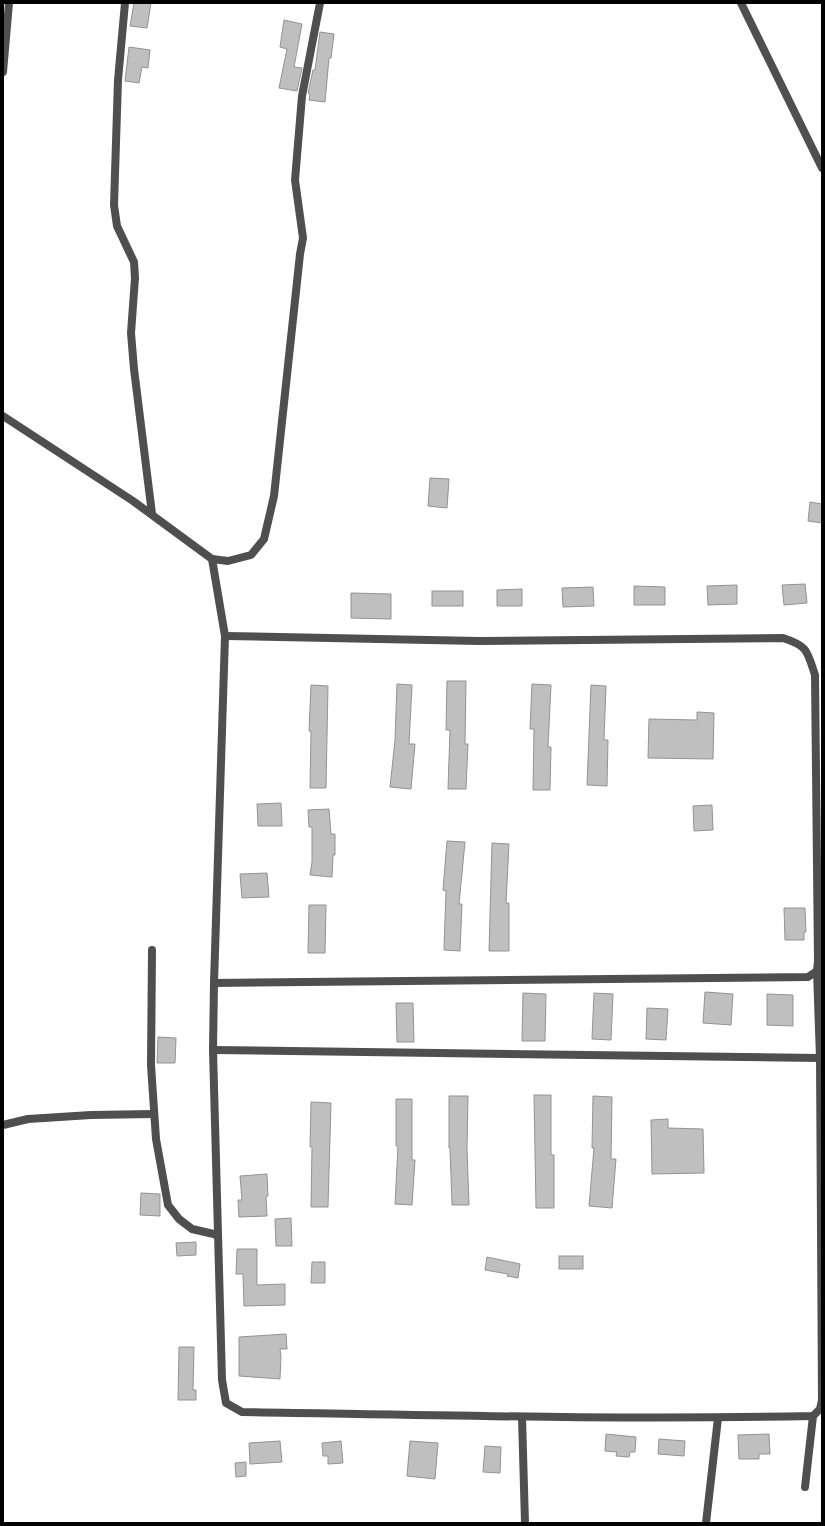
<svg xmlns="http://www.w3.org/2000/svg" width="825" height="1526" viewBox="0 0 825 1526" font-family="Cabin,sans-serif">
<rect width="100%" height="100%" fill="#fff"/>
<g fill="#bfbfbf" stroke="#939393">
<polygon points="134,3 151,3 147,28 130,26"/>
<polygon points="284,20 302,24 294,67 302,68 297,91 279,88 287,49 280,47"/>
<polygon points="320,32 334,34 331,58 329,58 325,102 309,100 310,94 308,93 313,70 315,70"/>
<polygon points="129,47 150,50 148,68 142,67 139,83 125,81"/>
<polygon points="430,478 449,479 447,508 428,506"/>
<polygon points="810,502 822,504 822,523 808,521"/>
<polygon points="805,584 807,603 784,605 782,585"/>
<polygon points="737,585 737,604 708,605 707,586"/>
<polygon points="634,586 665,587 665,605 634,605"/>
<polygon points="593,587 594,606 563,607 562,588"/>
<polygon points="522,589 522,606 497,606 497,590"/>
<rect x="432" y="591" width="31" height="15"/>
<polygon points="351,593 391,594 391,619 351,618"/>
<polygon points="447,681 466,681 465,744 468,744 466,789 448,789 450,730 446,730"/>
<polygon points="397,684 412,685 409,744 415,744 411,789 390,787 395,740"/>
<polygon points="532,684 551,685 548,747 551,747 550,790 533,790 534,729 530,729"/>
<polygon points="311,685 328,686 326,788 310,788 311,731 309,731"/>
<polygon points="591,685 606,686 604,740 608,740 607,786 587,785"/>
<polygon points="697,712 714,713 713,759 648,758 649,719 697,720"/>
<polygon points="281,803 282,826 258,826 257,804"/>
<polygon points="712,805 713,830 694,831 693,806"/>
<polygon points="329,809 331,834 335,834 335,855 333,855 332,877 310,875 312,862 312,827 309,827 308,810"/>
<polygon points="447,841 465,842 459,904 462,904 460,951 444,950 446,891 443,890"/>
<polygon points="492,843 509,844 506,903 509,903 509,951 489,951"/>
<polygon points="267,873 269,897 242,898 240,874"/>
<polygon points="309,905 326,905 325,953 308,953"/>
<polygon points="784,908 805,908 806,932 804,932 804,940 785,940"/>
<polygon points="705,992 733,994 731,1025 703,1023"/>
<polygon points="523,993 546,994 545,1041 522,1041"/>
<polygon points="594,993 613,994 611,1040 592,1039"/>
<polygon points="767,994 793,995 793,1026 767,1025"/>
<polygon points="396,1003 413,1003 414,1042 397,1042"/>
<polygon points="647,1008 668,1009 666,1040 646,1039"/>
<polygon points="158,1037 176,1038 175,1063 157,1063"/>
<polygon points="534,1095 551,1095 551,1155 554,1155 554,1208 536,1208"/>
<polygon points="449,1096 468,1096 467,1148 469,1205 452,1205 450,1148 449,1148"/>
<polygon points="593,1096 612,1097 611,1159 616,1159 612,1208 589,1206 594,1148 592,1148"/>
<polygon points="396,1099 412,1099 412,1160 415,1160 412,1205 395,1204 398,1146 396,1146"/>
<polygon points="311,1102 331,1103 328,1207 311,1207 312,1147 310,1147"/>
<polygon points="668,1119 668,1128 703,1129 704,1173 652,1174 651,1120"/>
<polygon points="267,1174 268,1196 266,1197 267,1216 239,1217 238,1200 242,1200 240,1176"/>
<polygon points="141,1193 160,1194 160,1216 140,1215"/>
<polygon points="291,1218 292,1246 276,1246 275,1219"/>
<polygon points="196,1242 196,1255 177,1256 176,1243"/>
<polygon points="237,1249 257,1249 257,1285 285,1284 285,1305 244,1306 243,1274 236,1274"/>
<rect x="559" y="1256" width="24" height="13"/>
<polygon points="487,1257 520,1264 518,1278 507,1276 508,1274 485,1270"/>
<polygon points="312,1262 325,1262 325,1283 311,1283"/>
<polygon points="286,1334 287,1349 280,1349 281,1357 280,1379 239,1376 239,1337"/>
<polygon points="179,1347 194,1347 193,1390 196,1390 196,1400 178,1400"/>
<polygon points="606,1434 636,1437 635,1452 630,1452 629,1457 616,1456 617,1452 605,1451"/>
<polygon points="769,1434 770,1454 759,1454 759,1459 739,1459 738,1435"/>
<polygon points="659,1439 685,1441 684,1456 658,1454"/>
<polygon points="280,1441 282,1462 250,1464 249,1443"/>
<polygon points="341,1441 343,1463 328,1464 328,1456 323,1456 322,1443"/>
<polygon points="410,1441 438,1443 435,1479 407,1476"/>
<polygon points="485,1446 501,1447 500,1473 483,1472"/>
<polygon points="246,1462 246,1476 236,1477 235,1463"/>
</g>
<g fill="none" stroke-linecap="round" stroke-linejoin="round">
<g stroke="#4f4f4f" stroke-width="8">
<polyline points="125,3 118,80 114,205 117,226 134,262 135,278 131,333 134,369 152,514"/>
<polyline points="741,3 822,168"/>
<polyline points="3,72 9,3"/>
<path d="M3,416L133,501L212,559L225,636L214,983L213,1050L222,1380L226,1403L242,1412C432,1415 623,1420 813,1416L820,1409L822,1400L820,1058L817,971"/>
<polyline points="212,559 228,561 251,555 264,539 274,496 300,254 303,238 295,180 302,96 320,3"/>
<polyline points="152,950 151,1065 156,1139 168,1205 179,1219 192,1229 218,1235"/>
<path d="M214,983L808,977L817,971L818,961L815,675C807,651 808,646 783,638L479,641L225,636"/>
<polyline points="213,1050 820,1058"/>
<polyline points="3,1125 28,1119 91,1115 154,1114"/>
<polyline points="522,1417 525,1523"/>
<polyline points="805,1487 813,1416"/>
<polyline points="706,1523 718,1418"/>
</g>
</g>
<rect width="825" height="1526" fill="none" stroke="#000000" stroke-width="8"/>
</svg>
